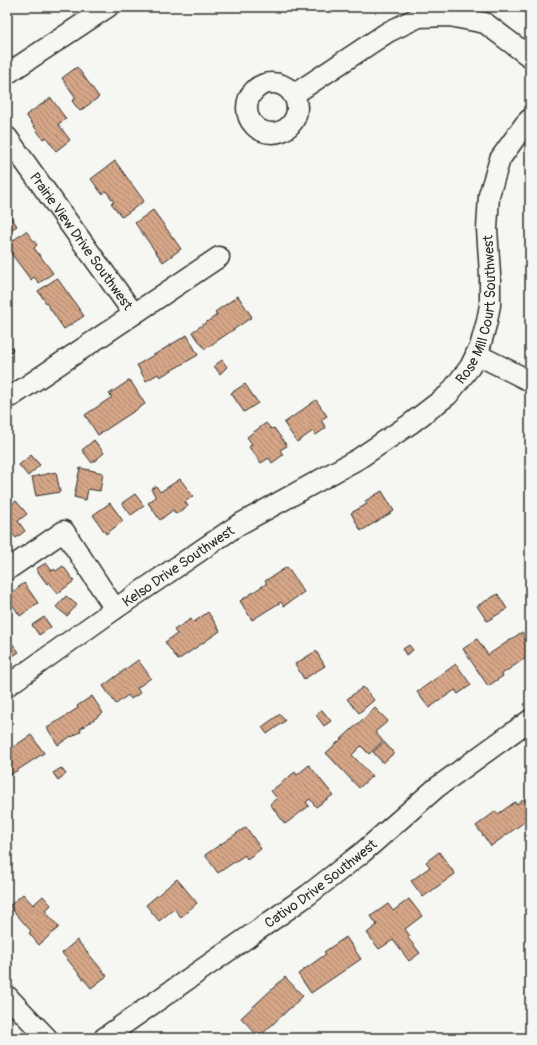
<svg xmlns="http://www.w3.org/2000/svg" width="537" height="1045" viewBox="0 0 537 1045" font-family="Pangolin,sans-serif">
<defs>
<pattern id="building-back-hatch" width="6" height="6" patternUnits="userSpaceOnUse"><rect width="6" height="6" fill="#d5a687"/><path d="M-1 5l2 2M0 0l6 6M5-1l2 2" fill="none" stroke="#ad876f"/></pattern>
</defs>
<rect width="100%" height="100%" fill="#f6f6f2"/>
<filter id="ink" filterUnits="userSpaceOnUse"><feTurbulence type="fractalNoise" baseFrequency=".025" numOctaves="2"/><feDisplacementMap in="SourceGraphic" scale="8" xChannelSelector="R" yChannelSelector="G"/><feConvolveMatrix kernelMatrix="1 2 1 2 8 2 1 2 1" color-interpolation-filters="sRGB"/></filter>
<g filter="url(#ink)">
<g fill="url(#building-back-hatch)" stroke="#2b2b2b">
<polygon points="77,67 99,97 80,111 72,101 76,98 62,78"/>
<polygon points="51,98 66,119 58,124 70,140 56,151 46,137 43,139 26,115"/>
<polygon points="115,161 144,201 122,217 111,203 114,202 106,191 102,194 91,179"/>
<polygon points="153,210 181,249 163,262 135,223"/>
<polygon points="7,211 17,226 7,233"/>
<polygon points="26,231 37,245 34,248 53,273 39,283 34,277 31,280 7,248 7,245"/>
<polygon points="57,278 84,316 64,329 38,291"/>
<polygon points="238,296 252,317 205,349 192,332 217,315 215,312"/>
<polygon points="187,335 198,355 160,377 158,374 146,381 137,365"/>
<polygon points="7,344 13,349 7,357"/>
<polygon points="222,360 227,367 220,374 214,366"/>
<polygon points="130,380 145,404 98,435 85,415 112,397 109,394"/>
<polygon points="245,384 258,403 244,412 231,393"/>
<polygon points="316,400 327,416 321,420 326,428 316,435 313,431 297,442 284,423"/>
<polygon points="266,423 271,429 274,428 287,446 280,450 283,455 272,463 269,458 261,463 249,447 252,444 247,437"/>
<polygon points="94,440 104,453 92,463 82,450"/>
<polygon points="31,455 40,465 28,476 19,465"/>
<polygon points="80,468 103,473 100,491 88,489 86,500 74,497"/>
<polygon points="56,472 60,492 36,496 32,477"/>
<polygon points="180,479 193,496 185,502 188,506 176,514 173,510 160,520 148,503 156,497 151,489 156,486 160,492"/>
<polygon points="382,491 394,511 361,531 351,513 367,504 365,501"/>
<polygon points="135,494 144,506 131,515 122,503"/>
<polygon points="16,501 27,514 18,521 25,531 16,538 7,527 7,503 9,506"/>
<polygon points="110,503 123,521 106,534 93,515"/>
<polygon points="46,563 52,571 54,569 56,571 63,566 74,581 57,594 49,582 47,584 36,569"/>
<polygon points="287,567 304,592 284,606 281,602 252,620 240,601 267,583 265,581"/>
<polygon points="24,583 38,603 20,616 7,596"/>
<polygon points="498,594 507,609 487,621 477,606"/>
<polygon points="66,596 77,605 67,616 56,607"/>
<polygon points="208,612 220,631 178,660 165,642 177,634 174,630 191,619 194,622"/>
<polygon points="44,617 51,627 39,635 32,625"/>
<polygon points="522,632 530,644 530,655 502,674 503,676 488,686 463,649 477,639 488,655"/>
<polygon points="11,642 19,652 7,660 7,645"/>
<polygon points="409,645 413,650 406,655 403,649"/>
<polygon points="316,651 325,666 304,679 295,664"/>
<polygon points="138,660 151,678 137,688 140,693 131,699 128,695 116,704 103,686"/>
<polygon points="456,664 471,685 458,694 455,690 429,708 417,692"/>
<polygon points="363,687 374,700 359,713 347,699"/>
<polygon points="92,696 103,713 80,729 81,731 72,737 71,736 58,745 47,728 78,708 77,706"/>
<polygon points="375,708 388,721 375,732 383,741 369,754 361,746 352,755 372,776 359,788 326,753"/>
<polygon points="322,710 331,721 324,726 316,715"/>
<polygon points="280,714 285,721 267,734 262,727"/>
<polygon points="31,735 44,753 7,777 7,751"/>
<polygon points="384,742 394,753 383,763 373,752"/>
<polygon points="309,765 333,795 316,807 310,799 306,802 309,806 285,824 270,804 277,798 271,791 295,772 297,775"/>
<polygon points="61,768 66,774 58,780 53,773"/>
<polygon points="527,797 530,801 530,818 491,846 476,826 496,811 498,814 515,802 516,805"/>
<polygon points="246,827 261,849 247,859 245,855 218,873 205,855"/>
<polygon points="529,842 530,842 530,856 527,856"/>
<polygon points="439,852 455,874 423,897 411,881 430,867 426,862"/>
<polygon points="177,879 197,903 181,917 174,909 159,921 146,905"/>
<polygon points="23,894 33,905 43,896 51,905 45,911 59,927 39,945 29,933 31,931 9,906"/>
<polygon points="409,899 422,916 405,929 410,936 408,938 420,953 409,961 393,940 379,949 367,933 377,925 371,916 388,904 393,911"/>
<polygon points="346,937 361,959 311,993 298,974 326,954 324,952"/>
<polygon points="77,940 107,976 91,988 62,953"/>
<polygon points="285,977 303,996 259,1037 241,1018"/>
<polygon points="162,1033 167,1038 157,1038"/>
</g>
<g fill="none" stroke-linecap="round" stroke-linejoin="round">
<defs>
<g id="minor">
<polyline points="7,74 108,7"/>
<circle cx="272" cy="108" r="25"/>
<polyline points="293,95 388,32 419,17 449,16 485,23 530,57"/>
<path id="s1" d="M7,137L134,314"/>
<polyline points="476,354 530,381"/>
<polyline points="7,397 12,396 219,257"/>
<polyline points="7,570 64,531 115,609"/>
<path id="s2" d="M7,686L115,609L238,525L358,459L410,424L448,395L470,367L480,347L487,321L490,305V274L487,229L489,195L500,159L525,124L530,119"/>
<polyline points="7,996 47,1038"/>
<path id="s3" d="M104,1038L308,895L363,852L436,788L530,720"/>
</g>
</defs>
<use href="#minor" stroke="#2b2b2b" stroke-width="23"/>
<use href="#minor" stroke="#f6f6f2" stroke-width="20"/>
</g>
</g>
<g text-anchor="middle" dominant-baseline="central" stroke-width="3" stroke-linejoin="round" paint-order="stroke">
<g font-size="14" fill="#2b2b2b" stroke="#f6f6f2">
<text stroke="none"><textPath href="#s1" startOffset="128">Prairie View Drive Southwest</textPath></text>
<text stroke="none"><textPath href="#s2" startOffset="623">Rose Mill Court Southwest</textPath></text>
<text stroke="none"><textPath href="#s2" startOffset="209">Kelso Drive Southwest</textPath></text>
<text stroke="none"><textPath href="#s3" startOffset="266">Cativo Drive Southwest</textPath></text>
</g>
</g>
<rect width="537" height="1045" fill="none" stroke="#f6f6f2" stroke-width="24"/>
<rect x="12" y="12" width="513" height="1021" fill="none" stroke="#2b2b2b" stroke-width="1.5" filter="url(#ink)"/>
</svg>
